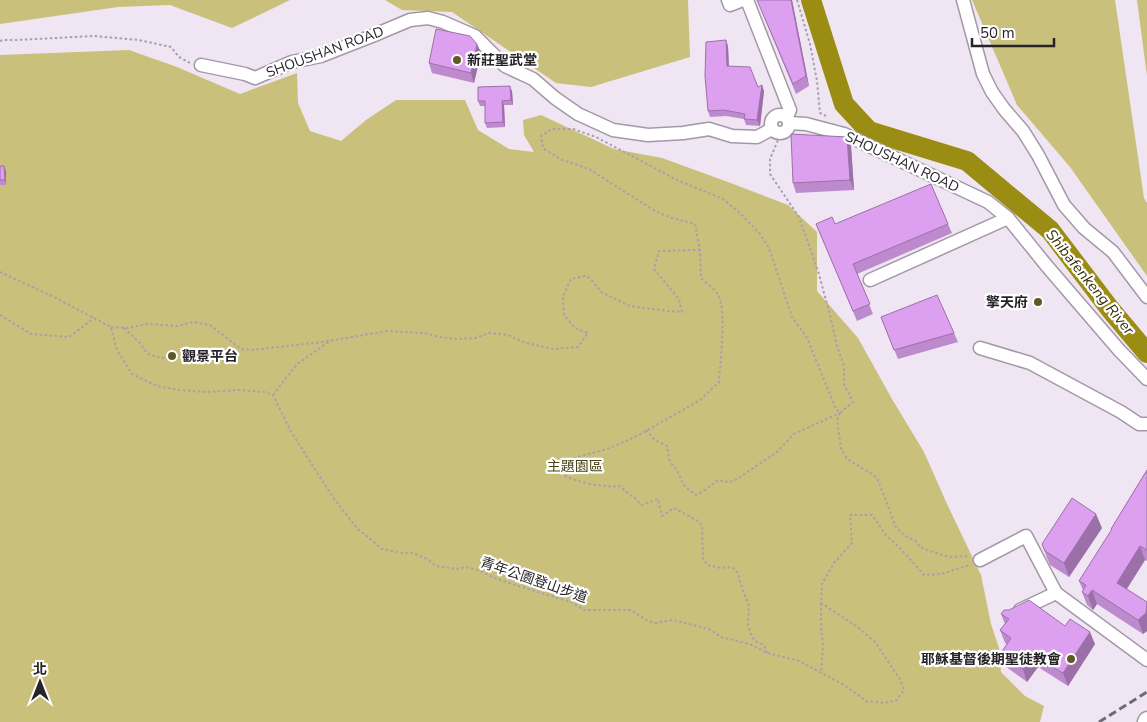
<svg xmlns="http://www.w3.org/2000/svg" width="1147" height="722" viewBox="0 0 1147 722" font-family="'Nunito Sans','Noto Sans TC',sans-serif">
<rect width="100%" height="100%" fill="#f0e5f3"/>
<g fill="#c9c07b">
<polygon points="0,0 290,0 232,28 170,5 118,7 0,24"/>
<polygon points="385,0 688,0 690,57 591,87 556,83 452,12 402,10"/>
<polygon points="972,0 1115,0 1144,198 1147,203 1147,276 1070,167 1017,105"/>
<polygon points="1137,0 1147,0 1147,76"/>
<polygon points="129,50 177,67 240,94 297,73 298,103 310,131 341,141 366,120 396,100 465,100 478,130 509,149 534,152 524,135 523,120 541,115 614,149 662,158 728,182 788,205 817,232 817,291 858,338 892,399 924,452 947,504 981,575 991,624 999,648 1001,672 1025,696 1044,706 1040,722 0,722 0,55"/>
</g>
<g fill="none" stroke-linecap="round" stroke-linejoin="round">
<polyline stroke="#9b8d14" stroke-width="20" points="811,0 844,104 869,131 967,161 1050,230 1110,309 1147,353"/>
<defs>
<g id="minor">
<polyline points="728,0 730,5 743,0"/>
<polyline points="747,0 790,110 787,117"/>
<polyline points="963,0 983,74 992,92 1004,109 1023,131 1038,155 1064,205 1084,228 1113,252 1147,297"/>
<polyline points="201,65 245,74 255,78 292,62 321,56 372,36 410,20 428,18 443,22 475,36 505,66 533,79 555,98 578,114 613,130 648,135 683,133 709,129 732,136 757,137 772,129"/>
<circle cx="780" cy="124" r="9"/>
<polyline points="789,123 806,124 844,134 988,202 1008,218 1046,265 1119,350 1147,379"/>
<polyline points="870,280 1008,218"/>
<polyline points="980,348 1030,363 1121,412 1139,424 1147,424"/>
<polyline points="980,560 1026,536 1056,593 1147,660"/>
<polyline points="1020,610 1056,593"/>
</g>
<polyline id="major" points="1146,722 1147,720"/>
</defs>
<use href="#minor" stroke="#a399a6" stroke-width="15"/>
<use href="#major" stroke="#a399a6" stroke-width="19"/>
<g stroke="#a8a0ab" stroke-width="2" stroke-dasharray="2.5 2.5" stroke-linecap="butt">
<polyline points="797,0 810,44 817,81 820,113 826,116"/>
<polyline points="0,41 3,40 16,40 94,36 139,40 171,47 179,57 190,63"/>
<polyline points="0,272 54,297 111,327 117,350 132,374 157,386 179,390 206,392 239,390 264,392 273,395 290,430 334,499 357,528 382,549 403,553 413,553 427,559 436,566 457,569 466,567 483,572 492,577 515,585 571,602 584,610 631,610 648,621 655,623 673,620 709,629 721,637 750,644 767,653 799,661 844,685 866,701 884,703 897,700 904,690 901,681 875,642 859,628 821,603 822,584 834,563 852,543 850,515 872,515 886,535 900,548 924,575 941,574 970,565"/>
<polyline points="0,315 31,334 69,337 94,318"/>
<polyline points="111,327 127,328 146,324 177,326 193,322 210,325 241,349 252,350 322,342 388,331 424,333 440,337 456,339 475,338 489,333 508,335 523,342 553,349 578,347 588,333 575,328 564,315 563,296 571,279 585,276 590,278 601,292 630,306 668,311 682,312 679,299 654,269 659,251 700,250"/>
<polyline points="124,328 140,343 147,353 150,355 167,359 172,356"/>
<polyline points="273,395 297,364 330,341"/>
<polyline points="840,413 837,420 841,448 847,459 872,474 877,478 890,511 895,526 904,535 916,541 920,547 927,550 942,555 950,557 969,556"/>
<polyline points="646,430 655,440 667,446 670,462 677,470 683,484 689,490 696,495 705,490 718,480 728,482 734,481 777,452 794,434 840,413"/>
<polyline points="821,603 821,625 823,646 821,673"/>
<path d="M767,653L764,645L757,642L752,637L748,625L749,606L740,582L738,573L732,567L721,568L707,565L703,558L702,525L696,520L674,508L662,516L658,499L641,505L637,500L619,486C606,488 573,482 562,474C559,471 558,468 557,463L610,448L639,435L700,400L719,382C720,362 727,312 718,295C715,289 706,283 701,278L700,250L695,224L672,218L655,211L589,169L560,159L543,148L541,136L552,129H573L596,137L675,179L723,199L740,213L760,234L769,248L792,317L807,338L836,409L840,413L853,402L844,384V366L837,346L829,311L818,271L799,217L770,174V159L778,140"/>
</g>
<use href="#minor" stroke="#fff" stroke-width="12"/>
<use href="#major" stroke="#fff" stroke-width="16"/>
<polyline stroke="#706a72" stroke-width="3" stroke-dasharray="8 4" stroke-linecap="butt" points="1099,722 1147,692"/>
</g>
<g fill="#be8ace">
<polygon points="757,0 792,0 809,86 796,94"/>
<polygon points="477,44 481,53 474,83 432,73 429,63"/>
<polygon points="728,46 729,67 764,91 760,126 746,125 744,119 726,116 710,117 708,111"/>
<polygon points="512,91 513,105 504,105 505,127 487,128 485,123 485,106 480,106 478,101"/>
<polygon points="851,146 854,190 796,193 793,183"/>
<polygon points="0,166 6,171 6,185 0,185"/>
<polygon points="816,224 948,224 952,233 857,274 873,314 857,321"/>
<polygon points="881,317 954,333 958,342 898,359"/>
<polygon points="1147,470 1147,561 1145,560 1127,589 1147,602 1147,631 1143,634 1097,604 1093,610 1087,605 1082,592 1083,590 1079,581 1112,530 1111,529"/>
<polygon points="1102,528 1069,577 1050,565 1047,558 1042,544"/>
<polygon points="1001,614 1065,626 1095,644 1068,686 1038,667 1027,682 1005,666 1001,653 1007,644 1005,643 1000,630 1005,624"/>
</g>
<g fill="#9b70a8">
<polygon points="791,0 792,0 809,86 806,76"/>
<polygon points="726,40 728,46 729,73 727,66"/>
<polygon points="477,44 481,53 474,83 471,73"/>
<polygon points="762,85 764,91 760,126 757,120"/>
<polygon points="510,86 512,91 513,105 511,100"/>
<polygon points="502,101 504,105 505,127 503,122"/>
<polygon points="847,137 851,146 854,190 850,180"/>
<polygon points="4,166 6,171 6,185 5,180"/>
<polygon points="1096,514 1102,528 1069,577 1064,563"/>
<polygon points="1140,546 1145,560 1122,596 1117,583"/>
<polygon points="1092,590 1097,604 1093,610 1088,596"/>
<polygon points="1147,610 1147,631 1143,634 1138,620"/>
<polygon points="1090,632 1095,644 1068,686 1063,673"/>
<polygon points="1033,655 1038,667 1027,682 1023,669"/>
</g>
<g fill="#dda0f0" stroke="#9b70a8">
<polygon points="757,0 791,0 806,76 793,84"/>
<polygon points="436,29 470,36 477,44 471,73 429,63"/>
<polygon points="726,40 727,66 750,67 758,87 762,85 757,120 744,119 745,114 724,110 708,111 705,76 706,42"/>
<polygon points="510,86 511,100 502,101 503,122 485,123 485,101 478,101 478,87"/>
<polygon points="791,134 847,137 850,180 793,183"/>
<polygon points="0,166 4,166 5,180 0,180"/>
<polygon points="931,184 948,224 853,264 870,304 853,311 816,224 832,217 835,224"/>
<polygon points="937,295 954,333 894,350 881,317"/>
<polygon points="1147,470 1147,550 1140,546 1117,583 1147,602 1146,613 1138,620 1092,590 1088,596 1082,592 1086,585 1079,581 1112,529 1111,529"/>
<polygon points="1072,498 1096,514 1064,563 1045,551 1042,544"/>
<polygon points="1029,600 1065,626 1070,619 1090,632 1063,673 1033,655 1023,669 1001,653 1011,638 1000,630 1009,619 1001,614 1004,610 1009,610"/>
</g>
<g fill="#5f5925" stroke="#fff" stroke-width="2">
<circle cx="457" cy="60" r="5"/>
<circle cx="1038" cy="302" r="5"/>
<circle cx="172" cy="356" r="5"/>
<circle cx="1071" cy="659" r="5"/>
</g>
<g text-anchor="middle" dominant-baseline="central" stroke-width="4.5" stroke-linejoin="round" paint-order="stroke">
<g font-size="14" fill="#272329" stroke="#fff">
<text transform="translate(325 52) rotate(-20)">SHOUSHAN ROAD</text>
<text transform="translate(902 162) rotate(25)">SHOUSHAN ROAD</text>
<text transform="translate(534 580) rotate(19)">青年公園登山步道</text>
</g>
<g font-size="14" font-weight="bold" fill="#272329" stroke="#fff" text-anchor="start">
<text x="467" y="60">新莊聖武堂</text>
<text x="1028" y="302" text-anchor="end">擎天府</text>
<text x="182" y="356">觀景平台</text>
<text x="1061" y="659" text-anchor="end">耶穌基督後期聖徒教會</text>
</g>
<g font-size="14" fill="#494316" stroke="#fff">
<text x="575" y="466">主題園區</text>
</g>
<g font-size="15" font-style="italic" fill="#363001" stroke="#fff">
<text transform="translate(1090 282) rotate(51)">Shibafenkeng River</text>
</g>
</g>
<g transform="translate(40 682)" stroke="#ffffff" stroke-width="4" paint-order="stroke">
<path d="M0-4L9 19L0 12L-9 19Z" fill="#272329"/>
<text y="-8" font-size="14" font-weight="bold" text-anchor="middle" fill="#272329">北</text>
</g>
<path d="M972 38v8h82v-8" fill="none" stroke="#272329" stroke-width="2.5"/>
<text x="980" y="38" font-size="15" fill="#272329" stroke="#ffffff" stroke-width="4" paint-order="stroke">50 m</text>
</svg>
